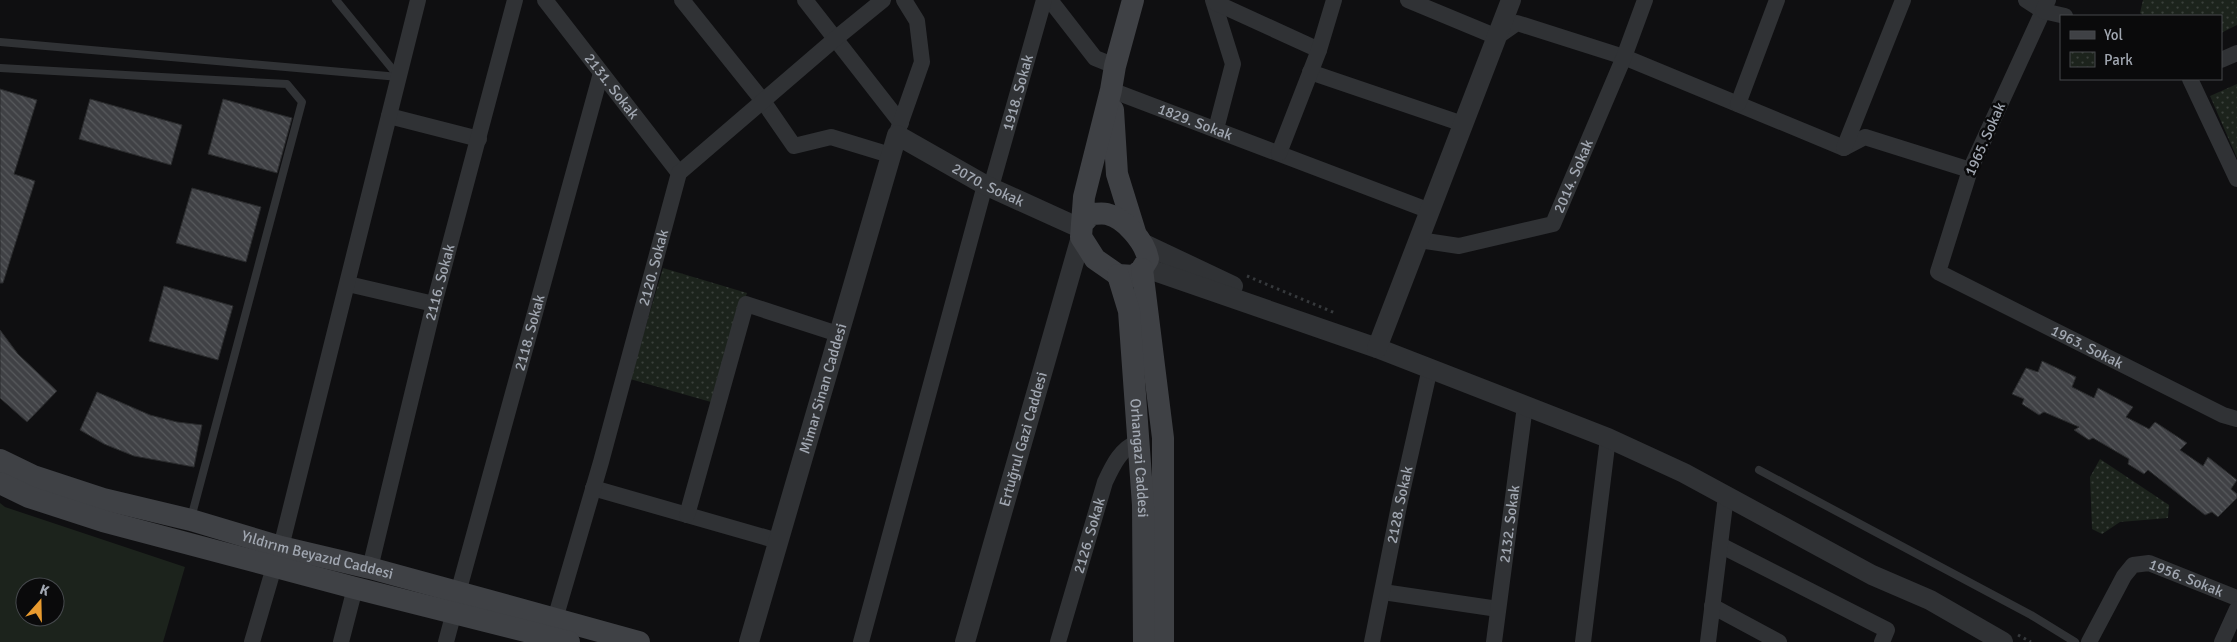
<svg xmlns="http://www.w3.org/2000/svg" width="2237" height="642" viewBox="0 0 2237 642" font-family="Signika,sans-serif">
<defs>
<pattern id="park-dots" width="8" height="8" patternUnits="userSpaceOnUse" patternTransform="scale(1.25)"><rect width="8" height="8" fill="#1c231c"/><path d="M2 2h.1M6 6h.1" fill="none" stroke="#3a403b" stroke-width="1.8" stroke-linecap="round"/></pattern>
<pattern id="building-back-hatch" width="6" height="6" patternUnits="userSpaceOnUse" patternTransform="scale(1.25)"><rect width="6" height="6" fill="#404145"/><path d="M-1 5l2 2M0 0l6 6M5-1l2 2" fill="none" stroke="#585a5d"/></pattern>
</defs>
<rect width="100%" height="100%" fill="#0f0f11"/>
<path fill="#1c231c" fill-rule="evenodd" d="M0,503L5,507L185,567L163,642H0ZM25,587H55V617H25Z"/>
<g fill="url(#park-dots)">
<polygon points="2143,0 2237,0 2237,25 2221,33 2221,16 2144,16 2140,13"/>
<polygon points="2237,84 2237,158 2210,96"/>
<polygon points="663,268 747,293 711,402 630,379"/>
<polygon points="2100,459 2169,505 2168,518 2120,522 2102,534 2092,529 2090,477"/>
</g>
<g fill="url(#building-back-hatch)" stroke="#292a2c">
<polygon points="0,89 37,100 14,174 35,181 3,283 0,283"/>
<polygon points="90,99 182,125 171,165 79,139"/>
<polygon points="223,99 292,118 277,173 208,154"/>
<polygon points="192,188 261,207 246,262 176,243"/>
<polygon points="164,286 233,306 218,360 149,341"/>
<polygon points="0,330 18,354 57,391 27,422 0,398"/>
<polygon points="2042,361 2076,377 2072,387 2094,398 2098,388 2133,407 2126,417 2149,429 2155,422 2187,443 2180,450 2203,466 2208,457 2237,480 2231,489 2237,494 2237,498 2218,517 2212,512 2205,515 2148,470 2144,474 2128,464 2129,459 2093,438 2089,440 2074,430 2079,427 2044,412 2039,415 2022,404 2024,399 2012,394 2026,368 2038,372"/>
<polygon points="97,392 150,415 177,422 202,425 194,467 134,456 104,444 80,430"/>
</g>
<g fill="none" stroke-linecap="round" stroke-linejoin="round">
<g stroke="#36393c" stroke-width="3" stroke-dasharray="2.5 4" stroke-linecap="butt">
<polyline points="1247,276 1335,313"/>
<polyline points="2018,635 2031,642"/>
</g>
<g stroke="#303235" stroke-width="8">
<polyline points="336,0 398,76"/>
<polyline points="0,42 399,77"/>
<polyline points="0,68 287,84 302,102 191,518"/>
<polyline points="1759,470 2031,615 2075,642"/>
</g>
<g stroke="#303235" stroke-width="16">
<path id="s1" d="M545,0L679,173"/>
<polyline points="682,0 763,101 794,146 831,137 890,155"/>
<polyline points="805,0 901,123"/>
<polyline points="1050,0 1095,58 1115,66"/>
<polyline points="1213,0 1233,64 1216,129"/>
<polyline points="1408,0 1497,37 1517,23 1624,57 1844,148 1865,137 1970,170"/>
<path id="s2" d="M2026,0L2043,11L1970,170L1938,272L2223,415L2237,419"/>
<polyline points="2048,0 2043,11 2065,16"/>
<polyline points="1214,2 1319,50"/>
<polyline points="2221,60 2237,53"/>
<polyline points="1310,72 1463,124"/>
<polyline points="2190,79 2237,179"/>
<path id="s3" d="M1111,90L1430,211"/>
<polyline points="1738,104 1777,0"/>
<polyline points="389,116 479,139"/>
<polyline points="898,130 922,62 917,21 904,0"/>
<polyline points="1844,148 1903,0"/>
<polyline points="1279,153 1319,50 1334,0"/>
<path id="s4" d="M991,187L1044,0"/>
<path id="s5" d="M1419,240L1459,246L1553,224L1624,57L1645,0"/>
<polyline points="348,284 434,304"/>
<polyline points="593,488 778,541"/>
<polyline points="687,515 746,304 838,334"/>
<polyline points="1720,545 1887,630 1882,642"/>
<polyline points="281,547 418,0"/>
<path id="s6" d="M370,568L434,304L515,0"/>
<polyline points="1383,592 1498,609"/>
<path id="s7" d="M458,593L601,73"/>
<polyline points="1712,606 1779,642"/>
<path id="s8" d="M555,619L601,462L679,173L835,39L883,0"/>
<polyline points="252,642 274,567"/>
<polyline points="341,642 355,588"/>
<polyline points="446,642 454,612"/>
<polyline points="861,642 985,185"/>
<path id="s9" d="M1058,642L1105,482C1113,465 1120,449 1139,441"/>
<path id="s10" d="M1372,642L1400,501L1430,368"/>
<path id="s11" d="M1494,642L1525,406"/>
<polyline points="1583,642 1608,438"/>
<polyline points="1708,642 1726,496"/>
<path id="s12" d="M2089,642L2124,576L2133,565L2149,563L2237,598"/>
<polyline points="2222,642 2237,609"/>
</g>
<g stroke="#303235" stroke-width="20">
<polyline points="1140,242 1233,286"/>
<polyline points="1143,267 1377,348 1608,438 1684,473 1872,575 1930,600 2003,642"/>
<polyline points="1377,348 1511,0"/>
<path id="s13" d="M749,642L897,135L985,185L1082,229"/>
<path id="s14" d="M965,642L1081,237"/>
</g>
<g stroke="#3f4145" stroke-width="22">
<polyline points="1113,110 1117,174 1135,232"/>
<path d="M1084,222L1091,214C1096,214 1102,213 1107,214C1125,218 1145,242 1148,259L1142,269L1134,276L1118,275L1095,259L1081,237L1084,197L1111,90L1115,66L1133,0"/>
<polyline points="1142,269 1163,438 1163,642"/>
<path id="s15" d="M1118,275L1129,311L1143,505L1144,642"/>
<path id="s16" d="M0,460L33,476L103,499L191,520L281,547L370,568L639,642"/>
<polyline points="0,483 29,497 103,521 355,588 569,642"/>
</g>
</g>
<g text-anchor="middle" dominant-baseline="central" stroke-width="5" stroke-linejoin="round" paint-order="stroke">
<g font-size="15" fill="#a1a7b1" stroke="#0a0a0b">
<text stroke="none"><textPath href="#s1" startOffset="109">2131. Sokak</textPath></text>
<text stroke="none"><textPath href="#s4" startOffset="98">1918. Sokak</textPath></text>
<text stroke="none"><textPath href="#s3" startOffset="90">1829. Sokak</textPath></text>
<text transform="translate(1985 139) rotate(-66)">1965. Sokak</text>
<text stroke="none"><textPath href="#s5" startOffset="189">2014. Sokak</textPath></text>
<text stroke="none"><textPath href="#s13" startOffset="632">2070. Sokak</textPath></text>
<text stroke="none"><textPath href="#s8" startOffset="365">2120. Sokak</textPath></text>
<text stroke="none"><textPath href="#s6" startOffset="294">2116. Sokak</textPath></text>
<text stroke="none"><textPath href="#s7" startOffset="270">2118. Sokak</textPath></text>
<text stroke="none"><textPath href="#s2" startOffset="469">1963. Sokak</textPath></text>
<text stroke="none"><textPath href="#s13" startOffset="264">Mimar Sinan Caddesi</textPath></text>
<text stroke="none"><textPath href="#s14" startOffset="211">Ertuğrul Gazi Caddesi</textPath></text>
<text stroke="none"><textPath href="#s15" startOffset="185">Orhangazi Caddesi</textPath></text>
<text stroke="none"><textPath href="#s10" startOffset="140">2128. Sokak</textPath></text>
<text stroke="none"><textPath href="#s11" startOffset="119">2132. Sokak</textPath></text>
<text stroke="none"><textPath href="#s9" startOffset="111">2126. Sokak</textPath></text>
<text stroke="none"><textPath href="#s16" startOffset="332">Yıldırım Beyazıd Caddesi</textPath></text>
<text stroke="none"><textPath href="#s12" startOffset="145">1956. Sokak</textPath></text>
</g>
</g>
<rect x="2060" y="15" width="162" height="65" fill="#0a0a0b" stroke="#46494d"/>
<rect x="2070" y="31" width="25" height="8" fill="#3f4145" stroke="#46494d"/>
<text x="2104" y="40" font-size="15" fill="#a1a7b1">Yol</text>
<rect x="2070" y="52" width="25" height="15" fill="url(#park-dots)" stroke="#46494d"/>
<text x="2104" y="65" font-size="15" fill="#a1a7b1">Park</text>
<g transform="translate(40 602) rotate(20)"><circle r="24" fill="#0a0a0b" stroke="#46494d"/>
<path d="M0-4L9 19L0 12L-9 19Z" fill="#e99b2f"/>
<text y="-8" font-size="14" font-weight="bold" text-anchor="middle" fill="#a1a7b1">K</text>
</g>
</svg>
